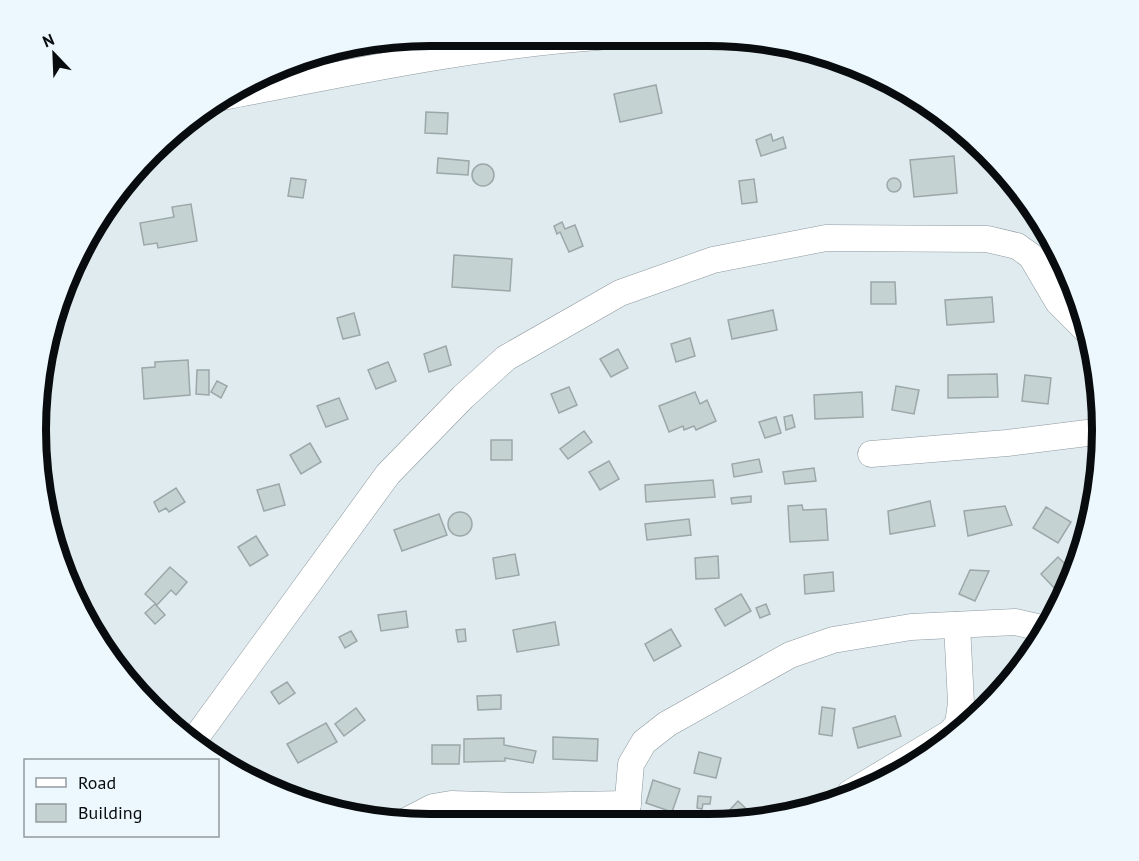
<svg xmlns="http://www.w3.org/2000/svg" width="1139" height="861" viewBox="0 0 1139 861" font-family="'PT Sans',sans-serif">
<rect width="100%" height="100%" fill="#e0ebf0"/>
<g fill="#c5d2d2" stroke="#9ba7a8" stroke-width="1.5">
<polygon points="656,85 662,113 620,122 614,94"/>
<polygon points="426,112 448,113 447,134 425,133"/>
<polygon points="771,134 773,141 783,137 786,148 761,156 756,140"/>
<polygon points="954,156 957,193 914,197 910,160"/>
<polygon points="438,158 469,161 468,175 437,173"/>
<circle cx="483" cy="175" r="11"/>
<polygon points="291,178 306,180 303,198 288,196"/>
<circle cx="894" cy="185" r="7"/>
<polygon points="754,179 757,202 742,204 739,181"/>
<polygon points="191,204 197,241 158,248 157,243 144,245 140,223 174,217 172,207"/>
<polygon points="562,222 565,229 575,225 583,246 569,252 560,232 557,234 554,226"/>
<polygon points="454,255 512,259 510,291 452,287"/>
<polygon points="871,282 895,282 896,304 871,304"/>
<polygon points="992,297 994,322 947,325 945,300"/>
<polygon points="773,310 777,330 732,339 728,320"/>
<polygon points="354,313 360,335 343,339 337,318"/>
<polygon points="690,338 695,356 676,362 671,344"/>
<polygon points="446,346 451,365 429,372 424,354"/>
<polygon points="618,349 628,368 611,377 600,359"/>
<polygon points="188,360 190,395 144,399 142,368 155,367 155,362"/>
<polygon points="388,362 396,381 376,389 368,370"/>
<polygon points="197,370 209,370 209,395 196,394"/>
<polygon points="997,374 998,397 948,398 948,375"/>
<polygon points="1025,375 1051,378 1048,404 1022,401"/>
<polygon points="217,381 227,386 221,398 211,392"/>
<polygon points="896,386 919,390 914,414 892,410"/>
<polygon points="569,387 577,405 559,413 551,394"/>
<polygon points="695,392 700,404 707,400 716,421 696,430 694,426 684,430 683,426 669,432 659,406"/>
<polygon points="862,392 863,417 815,419 814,395"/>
<polygon points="339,398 348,419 326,427 317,406"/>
<polygon points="792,415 795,427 786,430 784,417"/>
<polygon points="776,417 781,433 765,438 759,422"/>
<polygon points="584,431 592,442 568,459 560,449"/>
<rect x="491" y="440" width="21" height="20"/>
<polygon points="310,443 321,462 301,474 290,455"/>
<polygon points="759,459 762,472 734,477 732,464"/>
<polygon points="609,461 619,479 600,490 589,472"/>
<polygon points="814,468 816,481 785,484 783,472"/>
<polygon points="713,480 715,497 646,502 645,485"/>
<polygon points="279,484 285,505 264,511 257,490"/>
<polygon points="176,488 185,502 169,512 166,508 159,512 154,502"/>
<polygon points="751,496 751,502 732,504 731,498"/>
<polygon points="930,501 935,526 890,534 888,511"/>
<polygon points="802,505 803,510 826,509 828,540 790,542 788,506"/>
<polygon points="1005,506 1012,525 968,536 964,511"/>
<polygon points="1046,507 1071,522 1058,543 1033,528"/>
<circle cx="460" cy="524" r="12"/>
<polygon points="439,514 447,535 402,551 394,530"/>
<polygon points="689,519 691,535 647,540 645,524"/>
<polygon points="256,536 268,555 250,566 238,547"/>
<polygon points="515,554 519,575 496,579 493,558"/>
<polygon points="718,556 719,578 696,579 695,558"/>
<polygon points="1058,557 1075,574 1058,592 1041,574"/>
<polygon points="170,567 187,582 176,595 171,590 157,605 145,594"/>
<polygon points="970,570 989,571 975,601 959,594"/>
<polygon points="833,572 834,591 805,594 804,575"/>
<polygon points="741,594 751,611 725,626 715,609"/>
<polygon points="155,604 165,615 155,624 145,613"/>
<polygon points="766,604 770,614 760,618 756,608"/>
<polygon points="406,611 408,627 381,631 378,615"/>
<polygon points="555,622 559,645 517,652 513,630"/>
<polygon points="465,629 466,641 458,642 456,630"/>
<polygon points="671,629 681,646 654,661 645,644"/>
<polygon points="351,631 357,641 345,648 339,637"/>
<polygon points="287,682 295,693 279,704 271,692"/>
<polygon points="501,695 501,709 478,710 477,696"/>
<polygon points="822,707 835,709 832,736 819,734"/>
<polygon points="356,708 365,720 344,736 335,724"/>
<polygon points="895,716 901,736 858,748 853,728"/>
<polygon points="326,723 337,742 298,763 287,744"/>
<polygon points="553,737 598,739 597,761 553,759"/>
<polygon points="504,738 504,745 536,751 533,763 505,758 505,761 464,762 464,739"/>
<polygon points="432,745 460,745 459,764 432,764"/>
<polygon points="699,752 721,758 716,778 694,773"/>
<polygon points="653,780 680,789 672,812 646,803"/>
<polygon points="698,796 711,797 710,804 703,804 702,809 697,808"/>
<polygon points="802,800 810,808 787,814"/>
<polygon points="738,801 755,817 751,822 730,822 724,816"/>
</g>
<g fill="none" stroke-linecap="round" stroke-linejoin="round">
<defs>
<g id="minor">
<path d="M223,97C352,72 478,45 609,36"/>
<polyline points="871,454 1007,443 1103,431"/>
<polyline points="192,743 388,474 463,397 506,358 620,293 713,260 826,238 987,239 1017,246 1031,256 1058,302 1089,333"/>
<polyline points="850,793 950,733 958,724 961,703 957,625"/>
<polyline points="404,822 433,807 451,804 516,806 628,804"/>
<polyline points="626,822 631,764 644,742 667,724 790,655 833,640 911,627 1015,622 1037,627 1045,633"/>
</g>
</defs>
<use href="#minor" stroke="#8e999e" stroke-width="27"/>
<use href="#minor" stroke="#fff" stroke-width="26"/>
</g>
<path d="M0 0H1139V861H0ZM430 46H708A384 384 0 0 1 1092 430V430A384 384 0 0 1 708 814H430A384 384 0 0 1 46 430V430A384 384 0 0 1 430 46Z" fill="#edf8fe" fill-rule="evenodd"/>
<path fill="none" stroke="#090c0e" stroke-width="8" d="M430 46H708A384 384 0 0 1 1092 430V430A384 384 0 0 1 708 814H430A384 384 0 0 1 46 430V430A384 384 0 0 1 430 46Z"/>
<rect x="24" y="759" width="195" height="78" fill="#edf8fe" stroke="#929a9e" stroke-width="1.5"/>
<rect x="36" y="778" width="30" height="9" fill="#ffffff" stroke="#929a9e" stroke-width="1.5"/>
<text x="78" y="789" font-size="18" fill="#090c0e">Road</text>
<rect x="36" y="804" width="30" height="18" fill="#c5d2d2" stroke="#929a9e" stroke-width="1.5"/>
<text x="78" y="819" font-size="18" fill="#090c0e">Building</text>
<g transform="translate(54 54) rotate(337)" stroke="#edf8fe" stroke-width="4.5" paint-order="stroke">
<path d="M0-4.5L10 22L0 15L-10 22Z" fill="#090c0e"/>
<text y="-9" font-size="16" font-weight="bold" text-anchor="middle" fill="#090c0e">N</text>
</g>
</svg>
